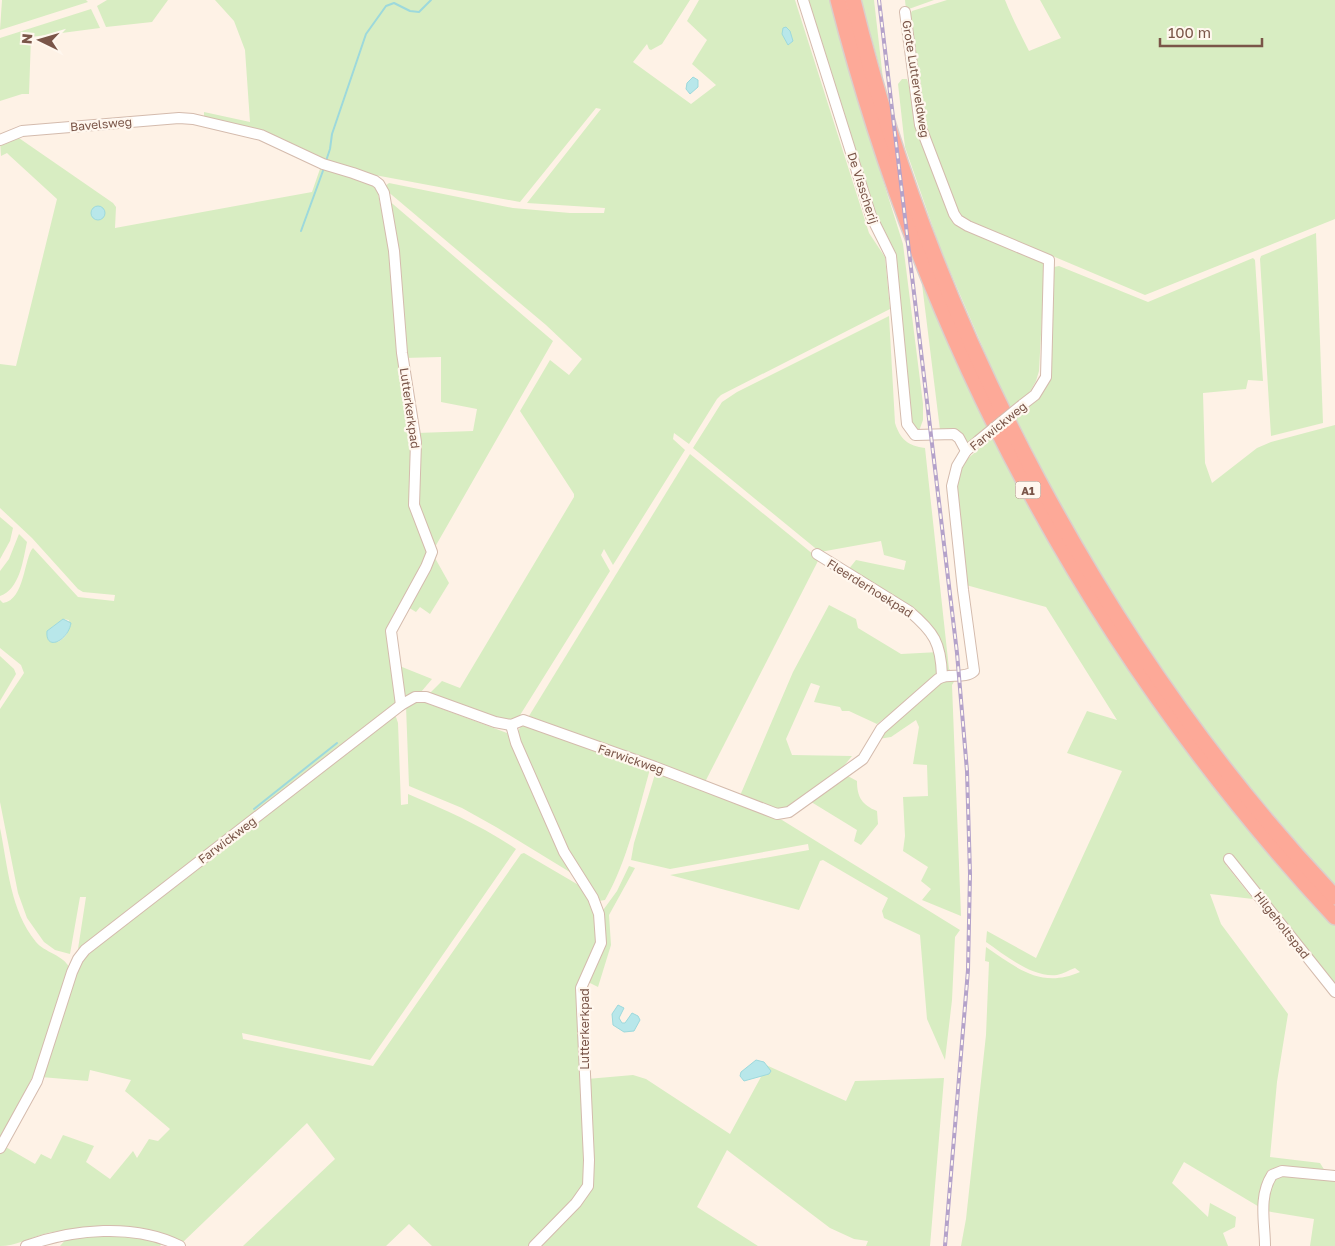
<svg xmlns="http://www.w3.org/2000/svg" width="1335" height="1246" viewBox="0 0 1335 1246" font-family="'Golos Text',sans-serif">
<rect width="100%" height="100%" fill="#fef2e6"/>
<g fill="#d8edc2" fill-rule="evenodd">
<polygon points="2,0 86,0 88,2 0,30"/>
<polygon points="107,0 168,0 152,22 106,27 97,6"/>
<polygon points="215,0 690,0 662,44 651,50 649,49 647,44 633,62 691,104 716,85 692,64 707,40 687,21 699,0 795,0 869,233 885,257 890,309 721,395 717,399 689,444 674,433 673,439 685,450 613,565 604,549 601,555 610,571 512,728 430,693 442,681 460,688 574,497 574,494 520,411 550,360 569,375 582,359 546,325 386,190 385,186 389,183 513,208 570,213 604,213 605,208 527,203 601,109 596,108 520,202 364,173 323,161 269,133 204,119 204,112 250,122 245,50 234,21"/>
<polygon points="805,0 832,0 866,126 903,244 923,404 923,420 919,431 909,418 895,260 875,219"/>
<polygon points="861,0 874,0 883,79"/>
<polygon points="905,0 934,0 906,10"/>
<path d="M947,0H1005C1012,18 1020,33 1029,51L1061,38L1040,0H1335V219L1145,295L960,217L926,137L909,17L912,11Z"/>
<polygon points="91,9 100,28 31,37 29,94 22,94 0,101 0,38"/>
<path d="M902,79H907C912,92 915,138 923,144L952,218L1045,260L1039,371L1036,381L1027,397L1043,390L1054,267L1059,266L1148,302L1253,258L1255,260L1263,381L1248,380L1246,389L1203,393L1205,463L1212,483L1257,448L1271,442L1335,425V887L1233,767L1184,701L1103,580L1062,509L998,383L940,248L905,147L898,84Z"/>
<path d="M16,136L113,203L116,207L115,228L312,192L321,166L362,178L377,189L388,241L397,353L412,446L411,485L428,547V557L389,624L398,703L78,949L86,897H80L70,954L55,950L44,942L27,918L18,893L0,802V709L24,673L21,665L0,648V600L3,603C25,600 24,557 33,548L78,597L114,601L115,595L83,592L78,589L32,538L0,508V364L16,366L57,199L9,155L7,153L1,156L0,141ZM63,619L69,620C70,631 67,637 58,642L51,628Z"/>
<polygon points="387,199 553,341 435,547 418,509 417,433 473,431 477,409 441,402 441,357 404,358"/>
<polygon points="1316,233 1323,423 1271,436 1260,259 1261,256"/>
<path d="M922,284L972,395L1040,522L1317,906L1335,924V984L1231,859L1226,865L1253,899L1210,894L1221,924L1288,1014L1277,1082L1270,1157L1320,1163L1325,1171C1314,1170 1273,1162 1267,1172C1262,1182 1263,1197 1261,1208L1184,1162L1172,1183L1208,1217L1210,1203L1236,1217L1235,1227L1223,1233L1228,1246H961L966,1219L986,1035L989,962L985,961L986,947C1017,968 1041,989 1080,972L1075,968C1069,970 1063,974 1057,975C1032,978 1005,955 986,942L987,931L1036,958L1122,771L1067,753L1087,711L1117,720L1046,607L966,585L956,474L965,461L988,441L982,432L969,444L940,430Z"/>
<path d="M889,316L895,423C900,439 908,446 925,448L949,669L954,673H946L936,634L848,570L856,560L904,570L906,561L884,555L881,541L820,552L693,448L722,402L737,392Z"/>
<polygon points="690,454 819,559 704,784 529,716"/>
<polygon points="0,517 13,528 10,541 0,559"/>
<path d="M19,534L27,542C23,560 20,589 0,596V571L9,559Z"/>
<polygon points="435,558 449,583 430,614 420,607 416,612 406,606"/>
<polygon points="829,605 856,619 858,628 901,654 939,652 940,668 934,680 877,724 849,711 842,711 840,707 814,702 820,686 811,683 786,739 792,755 852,756 843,767 780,813 739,798 793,672"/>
<polygon points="0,656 14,669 16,674 0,701"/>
<polygon points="397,665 432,679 421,692 410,698 406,697"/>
<polygon points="940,680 955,680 952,685 961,916 922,900 931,889 921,881 928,867 903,851 905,836 903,797 928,796 927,765 913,764 919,727 916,720 891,737 872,740"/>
<polygon points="421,701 507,733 557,845 573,874 496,827 462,808 409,786 406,706"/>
<path d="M391,715L396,717L398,723L401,805L408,804V794C446,810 482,826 516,849L370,1060L242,1033L243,1039L373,1066L521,854L524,853L582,887L594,904L597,930L595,943L583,978L586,1186L530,1246H432L409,1224L386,1246H243L335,1159L307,1123L182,1243C172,1237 161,1232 149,1230C127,1227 65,1228 44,1234C29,1238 16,1246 0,1246V1154L4,1146L35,1164L41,1154L51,1159L63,1135L94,1146L86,1162L110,1179L133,1151L137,1158L149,1139L158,1141L170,1129L125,1091L131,1080L90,1070L88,1081L41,1077L80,960Z"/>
<path d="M523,722L650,769C638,812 627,862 605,900L599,901L571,859L516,735Z"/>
<polygon points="656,771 782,820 960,930 955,937 952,1000 945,1060 927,1019 920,935 884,918 882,911 888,898 823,860 820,861 799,910 670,875 809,850 808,844 670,869 631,860 634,843"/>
<path d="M844,774L857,781C857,797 862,805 877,811L878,824L861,845L854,841L857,830L808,800Z"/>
<path d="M0,828C8,867 10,910 36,942C44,952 63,955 69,967L40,1062L0,1141Z"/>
<path d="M629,866L635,868L609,915L611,945L598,987L588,982C601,956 609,944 601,913L617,891Z"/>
<polygon points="766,1065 846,1101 855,1081 944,1078 930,1246 866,1246 868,1241 854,1239 830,1228 727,1150 697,1207 758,1246 539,1246 592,1187 593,1149 587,1079 633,1075 646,1079 730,1134 762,1075 767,1075"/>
<polygon points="1275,1174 1335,1178 1335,1246 1310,1246 1314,1219 1266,1211 1270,1181"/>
<polygon points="137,1234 165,1241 160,1246 60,1246 69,1236"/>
</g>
<g fill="#b8e7ea" stroke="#9dd9dc">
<polygon points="786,27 790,31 793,41 788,45 782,34 783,28"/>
<polygon points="693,77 698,80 698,87 690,94 686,89 687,83"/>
<circle cx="98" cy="213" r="7"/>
<path d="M63,619L71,623C68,641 45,652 47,631Z"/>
<polygon points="618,1005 624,1008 619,1018 622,1023 625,1023 632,1013 638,1016 640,1020 634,1031 624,1032 613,1025 612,1014"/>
<polygon points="756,1060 764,1062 771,1071 769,1074 744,1081 740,1076 741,1072"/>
</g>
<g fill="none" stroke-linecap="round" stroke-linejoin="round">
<g stroke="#9dd9dc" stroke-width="2">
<polyline points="326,161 330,149 332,134 366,34 386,6 394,3 410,11 419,12 431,0"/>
<polyline points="301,231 324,168"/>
<polyline points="254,809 337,743"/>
</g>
<defs>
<g id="minor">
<polyline points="803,0 871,216 891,256 907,424 915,435 954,434 959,438 966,451"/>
<polyline points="905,12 920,125 954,214 958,220 968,226 1049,260 1046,377 1035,395 1022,405"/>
<polyline points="0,140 22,131 179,118 193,119 261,135 323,164 353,173 375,181 379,184 384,193 394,251 402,353 416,442 414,505 432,552 426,567 391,631 401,705"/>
<path d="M817,554L909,611C934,632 941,643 942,676"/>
<polyline points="511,725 516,743 564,852 593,898 599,914 601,943 581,988 589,1160 588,1186 576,1203 534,1246"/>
<polyline points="1229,859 1335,992"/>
<path d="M0,1148L37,1081L72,972L78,959L85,950L401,705L415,697H426L495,722L511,725L523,720L655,767L777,814L789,812L863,759L881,729L938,679C949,672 964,680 974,671L963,590L952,486L957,466L966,451L978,441"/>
<path d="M26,1246C72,1229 135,1223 180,1246"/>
<path d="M1265,1246C1265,1223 1258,1197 1272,1175L1282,1171L1335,1176"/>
</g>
<g id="highway">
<path d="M838,0C926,345 1093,656 1335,917"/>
<path d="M853,0C932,324 1106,655 1335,897"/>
</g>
</defs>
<use href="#minor" stroke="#d4bbad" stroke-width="12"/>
<use href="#highway" stroke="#dacfcc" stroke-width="18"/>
<use href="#minor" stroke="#fff" stroke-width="10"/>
<use href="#highway" stroke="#fda998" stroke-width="15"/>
<defs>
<polyline id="rail" points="879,0 957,653 967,771 970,874 968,970 945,1246"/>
</defs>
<use href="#rail" stroke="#b4a2ca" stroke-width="4"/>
<use href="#rail" stroke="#fff7ee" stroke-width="2" stroke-dasharray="5.5" stroke-linecap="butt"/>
<defs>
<polyline id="minor-bridge" points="978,441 1022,405"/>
</defs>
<use href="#minor-bridge" stroke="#d4bbad" stroke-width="12" stroke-linecap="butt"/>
<use href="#minor-bridge" stroke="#fff" stroke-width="10"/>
</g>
<g text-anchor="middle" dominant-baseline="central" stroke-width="4.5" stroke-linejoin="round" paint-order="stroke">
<rect fill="#fff7ee" stroke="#a2867a" stroke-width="1" x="1015.5" y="481.5" width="25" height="17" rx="4"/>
<g font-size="11" font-weight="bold" fill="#7a5548">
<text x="1028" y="490">A1</text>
</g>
<g font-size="12" fill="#7a5548" stroke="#fff7ee">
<text transform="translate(916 79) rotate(81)">Grote Lutterveldweg</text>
<text transform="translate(101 124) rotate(-5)">Bavelsweg</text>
<text transform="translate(863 188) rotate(72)">De Visscherij</text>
<text transform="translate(410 408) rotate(82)">Lutterkerkpad</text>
<text transform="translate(998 426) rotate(-39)">Farwickweg</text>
<text transform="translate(870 588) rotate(32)">Fleerderhoekpad</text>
<text transform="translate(631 759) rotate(19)">Farwickweg</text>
<text transform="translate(227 840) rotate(-37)">Farwickweg</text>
<text transform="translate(1282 925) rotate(52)">Hilgeholtspad</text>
<text transform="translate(584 1029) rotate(-90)">Lutterkerkpad</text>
</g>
</g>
<g transform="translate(40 40) rotate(275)" stroke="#fff7ee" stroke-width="4" paint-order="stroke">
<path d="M0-4L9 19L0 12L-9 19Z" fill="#7a5548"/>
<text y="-8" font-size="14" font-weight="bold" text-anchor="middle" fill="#7a5548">N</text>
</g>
<path d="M1160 38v8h102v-8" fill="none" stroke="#7a5548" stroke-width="2.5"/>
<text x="1168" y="38" font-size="15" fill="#7a5548" stroke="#fff7ee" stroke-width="4" paint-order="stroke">100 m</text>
</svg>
